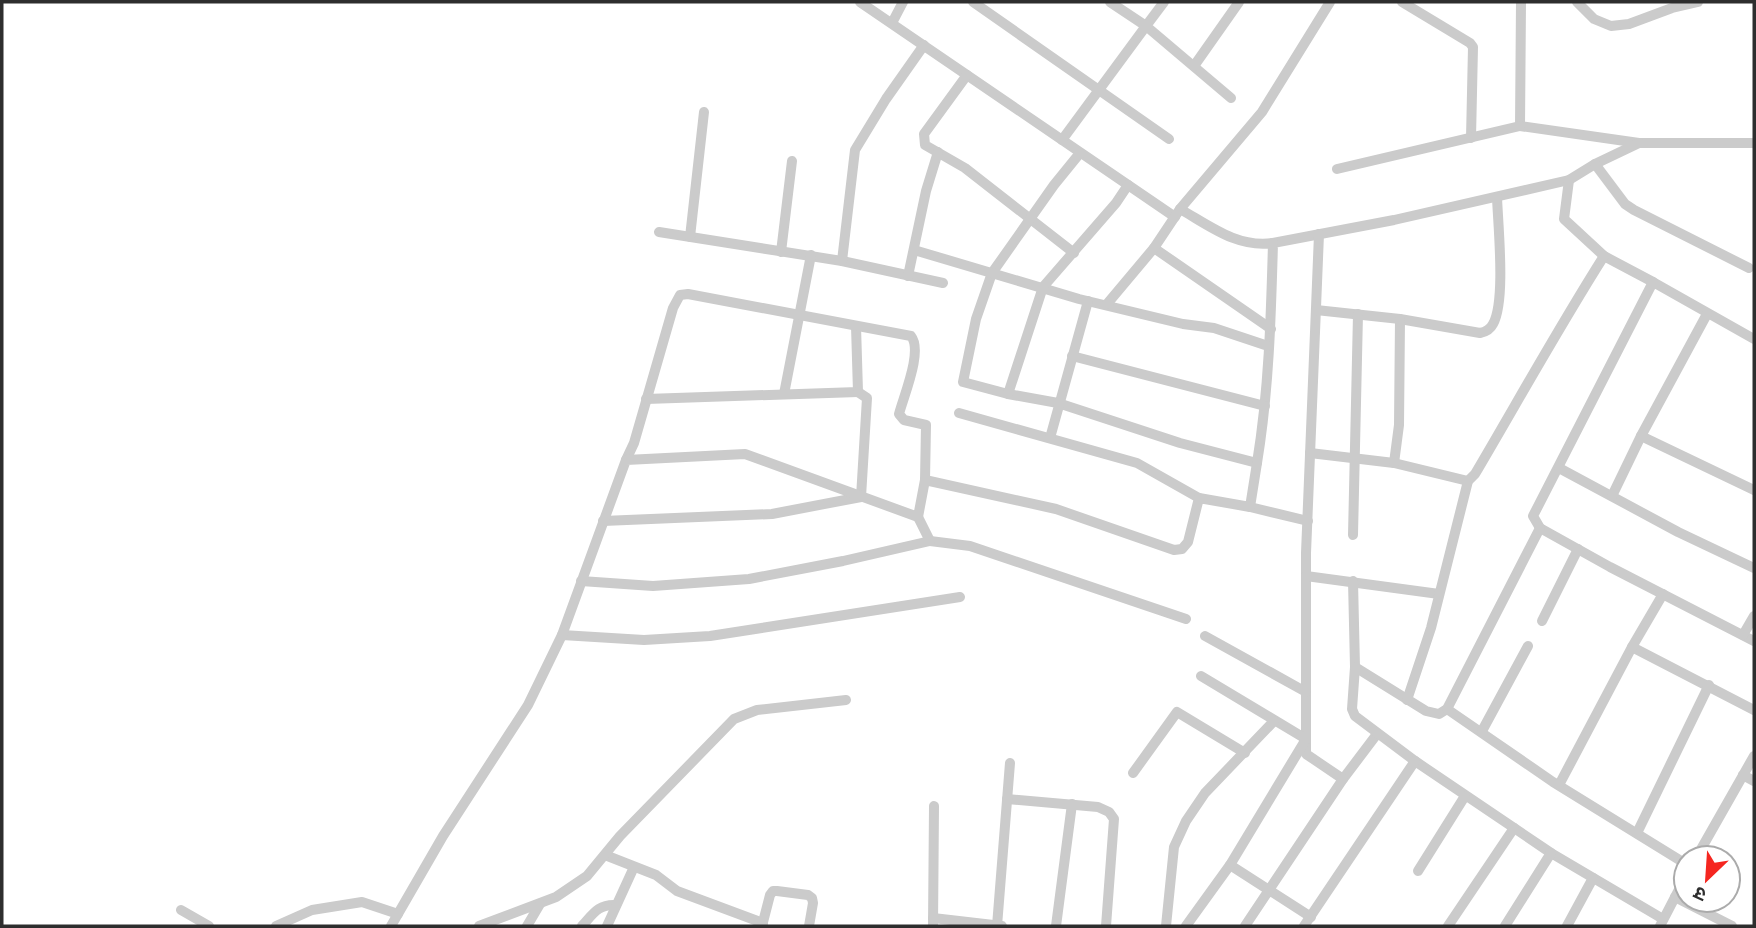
<svg xmlns="http://www.w3.org/2000/svg" width="1756" height="928" viewBox="0 0 1756 928" font-family="Barlow,'Noto Sans Devanagari',sans-serif">
<rect width="100%" height="100%" fill="#fff"/>
<g fill="none" stroke-linecap="round" stroke-linejoin="round">
<g stroke="#cbcbcb" stroke-width="10">
<polyline points="860,2 1175,217"/>
<polyline points="973,2 1169,139"/>
<polyline points="1164,2 1146,26 1231,98"/>
<polyline points="1402,2 1470,43 1473,47 1471,138"/>
<polyline points="1521,2 1520,126 1639,143 1754,143"/>
<polyline points="1577,2 1594,19 1611,26 1629,24 1672,8 1698,2"/>
<polyline points="892,23 903,2"/>
<polyline points="1194,66 1239,2"/>
<polyline points="967,75 924,134 925,145 965,168 1074,253"/>
<polyline points="1062,140 1146,26 1110,2"/>
<path d="M1080,153L1054,185L992,273L976,319L963,382L1008,394L1058,403L1180,443L1257,463C1269,390 1271,316 1273,243L1394,220L1569,180L1595,164L1639,143"/>
<polyline points="1595,164 1625,204 1634,210 1749,268"/>
<polyline points="1337,169 1520,126"/>
<polyline points="1569,180 1564,219 1604,256 1653,282"/>
<path d="M1180,209C1210,226 1237,248 1273,243"/>
<polyline points="659,232 842,261 943,283"/>
<polyline points="1319,234 1306,553 1306,754 1343,779 1377,734"/>
<polyline points="690,237 704,112"/>
<polyline points="1154,248 1271,329"/>
<polyline points="914,250 1079,299 1183,324 1214,328 1268,346"/>
<polyline points="781,252 792,161"/>
<polyline points="842,261 855,150 886,99 924,45"/>
<polyline points="908,276 926,191 938,152"/>
<polyline points="1107,304 1154,248 1180,209 1262,112 1330,2"/>
<path d="M1316,310L1400,319L1480,333C1485,332 1490,330 1493,324C1506,301 1498,226 1497,197"/>
<polyline points="1754,339 1653,282 1533,516 1540,528 1610,567 1754,641"/>
<polyline points="1072,356 1265,406"/>
<polyline points="784,394 811,255"/>
<polyline points="1008,394 1043,287 1116,203 1128,185"/>
<polyline points="646,399 858,392 856,326"/>
<polyline points="959,413 1137,463 1199,498"/>
<polyline points="1641,436 1754,490"/>
<polyline points="1050,438 1088,301"/>
<polyline points="1310,453 1394,463 1468,481"/>
<path d="M626,460L634,443L673,308L680,295L688,294L911,336C923,351 904,395 899,414L904,420L926,425L925,480"/>
<polyline points="1394,463 1399,425 1400,319"/>
<polyline points="1559,468 1678,532 1754,568"/>
<polyline points="1612,496 1641,436 1707,314"/>
<polyline points="1250,507 1308,521"/>
<polyline points="603,521 772,514 861,497 867,398 858,392"/>
<polyline points="1353,535 1358,314"/>
<polyline points="930,541 970,546 1186,619"/>
<polyline points="1306,576 1439,594"/>
<polyline points="581,581 653,586 749,579 843,561 930,541 918,517"/>
<polyline points="1353,581 1355,667 1352,709 1355,716 1415,761 1551,853 1663,919"/>
<polyline points="1542,621 1578,549"/>
<polyline points="562,635 644,640 710,636 960,597"/>
<polyline points="1743,635 1754,616"/>
<polyline points="1205,636 1306,692"/>
<polyline points="1632,647 1754,710"/>
<polyline points="1355,667 1426,711 1439,714 1447,709 1540,528"/>
<polyline points="1201,676 1306,739 1230,865 1311,917"/>
<path d="M1407,700L1431,628L1468,481L1475,474C1518,401 1559,327 1604,256"/>
<polyline points="1447,709 1553,782 1686,864"/>
<polyline points="1482,731 1528,646"/>
<polyline points="1133,773 1177,712 1245,753"/>
<polyline points="1743,775 1754,781"/>
<polyline points="1559,785 1632,647 1663,594"/>
<polyline points="1007,799 1098,807 1109,812 1114,819 1106,926"/>
<polyline points="1637,833 1709,685"/>
<polyline points="605,855 656,875 677,891 763,923"/>
<polyline points="1696,858 1754,756"/>
<polyline points="1418,871 1465,796"/>
<polyline points="1675,897 1732,926"/>
<polyline points="181,910 209,926"/>
<polyline points="933,918 1002,926"/>
<polyline points="276,926 312,910 362,902 398,914"/>
<polyline points="391,926 443,836 528,705 562,635 626,460 745,454 918,517 925,480 1056,509 1174,550 1182,549 1188,542 1199,498 1250,507 1257,463"/>
<polyline points="479,926 556,897 587,876 620,836 734,719 757,710 846,700"/>
<polyline points="527,926 540,904"/>
<path d="M582,926C593,914 598,904 616,905"/>
<polyline points="607,926 634,867"/>
<polyline points="762,926 770,895 773,891 777,891 808,895 812,898 813,903 809,926"/>
<polyline points="933,926 934,806"/>
<polyline points="997,926 1010,763"/>
<polyline points="1056,926 1072,804"/>
<polyline points="1166,926 1174,847 1186,821 1205,793 1274,721"/>
<polyline points="1186,926 1230,865"/>
<polyline points="1245,926 1343,779"/>
<polyline points="1304,926 1415,761"/>
<polyline points="1448,926 1514,828"/>
<polyline points="1505,926 1551,853"/>
<polyline points="1567,926 1593,878"/>
<polyline points="1660,926 1686,876"/>
</g>
</g>
<rect width="1756" height="928" fill="none" stroke="#2e2e2e" stroke-width="7"/>
<g transform="translate(1707 879) rotate(205)"><circle r="33" fill="#ffffff" stroke="#ababab" stroke-width="2"/>
<path d="M0-5L12 26L0 18L-12 26Z" fill="#f52620"/>
<text y="-10" font-size="19" font-weight="bold" text-anchor="middle" fill="#2e2e2e">उ</text>
</g>
</svg>
